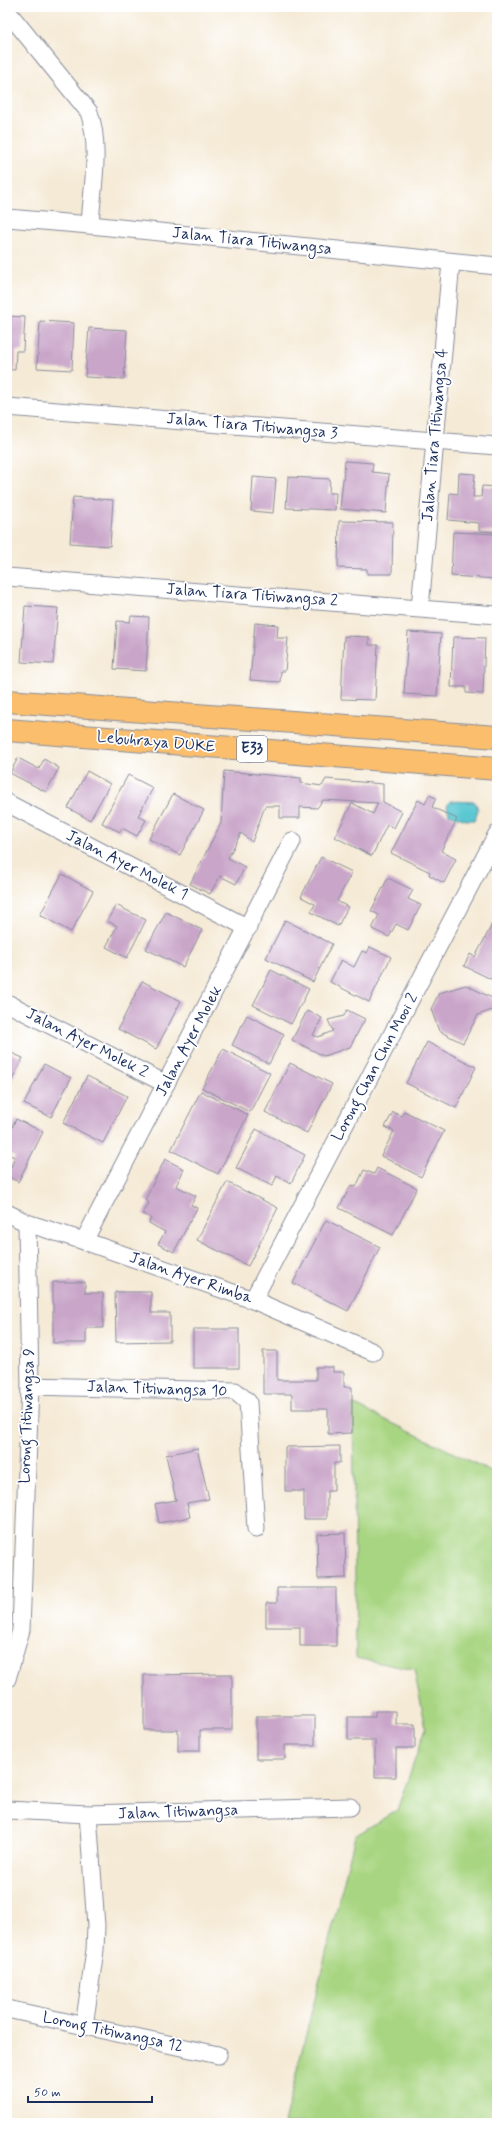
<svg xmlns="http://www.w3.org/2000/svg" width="504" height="2130" viewBox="0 0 504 2130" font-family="Mynerve,sans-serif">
<rect width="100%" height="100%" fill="#fff"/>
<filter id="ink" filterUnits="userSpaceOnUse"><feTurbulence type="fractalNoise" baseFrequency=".025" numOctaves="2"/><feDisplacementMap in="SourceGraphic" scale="8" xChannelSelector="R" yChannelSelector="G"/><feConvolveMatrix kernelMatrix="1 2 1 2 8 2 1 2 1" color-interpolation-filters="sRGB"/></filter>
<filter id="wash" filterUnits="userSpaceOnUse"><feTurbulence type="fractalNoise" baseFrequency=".012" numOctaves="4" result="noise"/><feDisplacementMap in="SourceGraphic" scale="16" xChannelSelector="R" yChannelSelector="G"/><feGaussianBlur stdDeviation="0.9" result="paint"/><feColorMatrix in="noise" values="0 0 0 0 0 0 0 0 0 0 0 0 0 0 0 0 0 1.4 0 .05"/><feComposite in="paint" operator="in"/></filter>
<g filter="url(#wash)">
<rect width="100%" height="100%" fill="#f5ead6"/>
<polygon fill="#a8d581" stroke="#628270" points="353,1404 497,1474 497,2123 284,2123 355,1836 397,1810 426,1728 414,1670 356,1658"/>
<polygon fill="#5ac7d1" stroke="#3a7b98" points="450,801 475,802 478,809 475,820 466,820 449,814 447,806"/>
<g id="blocks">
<g fill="#c9a6c9">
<polygon points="7,316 25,317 23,351 16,351 15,370 7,369"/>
<polygon points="40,321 74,323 72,370 37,368"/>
<polygon points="89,328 127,330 124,379 85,377"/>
<polygon points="345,461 373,463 372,472 389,474 386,513 340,509"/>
<polygon points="459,473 475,474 473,497 481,497 482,486 497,487 497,532 479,531 479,523 448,520 450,493 458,494"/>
<polygon points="253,477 276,479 273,513 251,511"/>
<polygon points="288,477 330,479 329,493 336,493 335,510 286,508"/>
<polygon points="73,497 113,500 110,546 70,543"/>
<polygon points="339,521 393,522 392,574 367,574 367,569 338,568"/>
<polygon points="453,532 497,534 497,579 451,576"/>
<polygon points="25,606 58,608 53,664 21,662"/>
<polygon points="131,616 149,617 146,671 114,669 117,621 130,622"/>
<polygon points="255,623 278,625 277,638 288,638 285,671 281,671 280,682 250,680"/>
<polygon points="408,632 441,634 437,696 404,694"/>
<polygon points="344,636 369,637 369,645 378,645 375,700 341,699"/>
<polygon points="453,637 485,638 483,694 466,693 466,687 451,687"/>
<polygon points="18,758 39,769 44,759 59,768 46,792 10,773"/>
<polygon points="87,771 110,784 90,820 68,808"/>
<polygon points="224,771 301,778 301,783 322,786 326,779 383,784 383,802 402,812 394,828 387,825 372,856 335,837 352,803 373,814 378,803 323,800 317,808 300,807 300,818 280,818 280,806 265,806 252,842 241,833 228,858 245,867 236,884 220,876 210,894 190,884 221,823"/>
<polygon points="128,775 153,788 138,816 146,820 137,836 122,828 120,832 102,823"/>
<polygon points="173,794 204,810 180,855 149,839"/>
<polygon points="429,795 436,798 432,807 457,819 441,851 456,859 444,883 429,875 430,872 391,853 418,800 425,804"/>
<polygon points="321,857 352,872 337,901 348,907 338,926 311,912 315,904 301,897"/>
<polygon points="62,874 93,891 71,932 40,915"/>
<polygon points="388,878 413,890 408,899 421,905 408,930 396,924 389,937 372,929 379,915 371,911"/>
<polygon points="116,905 146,920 127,958 106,947 117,926 107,921"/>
<polygon points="166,912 202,930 183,967 146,949"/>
<polygon points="285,920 332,944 313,982 266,958"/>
<polygon points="493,923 497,926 497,982 464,966 470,954 475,957"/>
<polygon points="370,947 391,957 369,1002 330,982 341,960 354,967 362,951 367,953"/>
<polygon points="271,970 309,989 291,1024 253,1005"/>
<polygon points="142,981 181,1001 156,1049 118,1029"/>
<polygon points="466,985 492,998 495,1009 478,1015 463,1043 439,1031 431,1009 439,993"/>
<polygon points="347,1010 365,1019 350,1047 324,1056 292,1040 307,1011 322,1018 313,1035 318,1037 333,1031 328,1020 344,1016"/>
<polygon points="247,1015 284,1034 269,1064 232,1045"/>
<polygon points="427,1042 476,1067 456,1108 406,1083"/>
<polygon points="223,1049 270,1073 250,1112 202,1088"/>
<polygon points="7,1051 23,1058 7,1089"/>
<polygon points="290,1063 332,1084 307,1133 265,1112"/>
<polygon points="44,1064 71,1078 51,1117 24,1104"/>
<polygon points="87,1076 127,1096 103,1143 63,1123"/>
<polygon points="201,1091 248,1115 218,1174 171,1150"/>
<polygon points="404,1111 444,1131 421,1177 381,1156 394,1131 385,1127 393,1112 402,1116"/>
<polygon points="16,1119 43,1132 18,1182 7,1176 15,1157 7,1154 7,1128 11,1130"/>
<polygon points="256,1129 305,1155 291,1183 277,1176 272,1186 236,1168"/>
<polygon points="165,1159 184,1169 176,1186 196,1196 191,1205 197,1208 174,1252 158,1244 165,1232 149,1223 151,1218 143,1214 149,1203 145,1200"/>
<polygon points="377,1168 417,1188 393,1235 339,1208 351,1185 356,1187 364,1170 374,1174"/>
<polygon points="227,1182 278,1208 248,1266 197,1240"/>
<polygon points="326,1220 380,1247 348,1311 293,1283"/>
<polygon points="53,1282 85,1282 85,1293 103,1293 103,1328 86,1328 86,1343 53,1343"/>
<polygon points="115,1292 151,1292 151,1313 170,1313 170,1341 116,1342"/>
<rect x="193" y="1329" width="46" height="39"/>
<polygon points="263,1351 277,1351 277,1380 316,1380 316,1367 333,1367 333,1372 344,1372 344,1387 352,1387 352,1433 328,1434 328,1409 292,1409 292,1394 263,1394"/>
<polygon points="340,1446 340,1463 334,1463 334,1491 327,1491 327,1519 304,1519 304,1491 285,1491 285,1447"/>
<polygon points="197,1448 209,1499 187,1503 190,1517 159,1523 155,1504 176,1500 166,1455"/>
<polygon points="345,1533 346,1578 318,1579 317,1534"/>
<polygon points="277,1588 336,1588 336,1646 300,1646 300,1627 266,1627 266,1603 277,1603"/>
<polygon points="232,1674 232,1730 200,1730 200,1751 178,1751 178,1730 144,1730 144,1675"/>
<polygon points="375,1711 396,1711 396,1724 415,1724 415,1748 396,1748 396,1777 375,1777 375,1740 348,1740 348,1717 375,1717"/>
<polygon points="256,1716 315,1716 315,1745 285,1745 285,1759 256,1759"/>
</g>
</g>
</g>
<g filter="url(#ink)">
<use href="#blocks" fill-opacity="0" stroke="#888c9a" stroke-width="1"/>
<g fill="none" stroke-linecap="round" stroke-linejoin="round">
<defs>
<g id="street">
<path d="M7,11L89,112C101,147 92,188 90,225"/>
<polyline points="7,218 90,225 497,266"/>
<polyline points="7,407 497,446"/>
<polyline points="7,577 497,615"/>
<polyline points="420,608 451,262"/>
<polyline points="7,803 248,928"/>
<polyline points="7,1003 166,1084"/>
<polyline points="7,1213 27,1223 84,1241 253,1300 373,1352"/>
<polyline points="84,1241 292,841"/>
<polyline points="253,1300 497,834"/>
<polyline points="30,1386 235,1391 248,1402 256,1529"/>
<polyline points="7,1679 21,1630 30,1386 27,1223"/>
<polyline points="7,1810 88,1814 350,1807"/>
<polyline points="7,2009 218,2055"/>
<polyline points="84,2026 95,1950 96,1926 88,1814"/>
</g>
<g id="highway">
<polyline points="7,701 497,737"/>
<polyline points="7,730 497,769"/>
</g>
</defs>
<use href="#street" stroke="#888c9a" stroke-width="19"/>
<use href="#highway" stroke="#888c9a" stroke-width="24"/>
<use href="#street" stroke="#fff" stroke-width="17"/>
<use href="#highway" stroke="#fabe6d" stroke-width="22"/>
</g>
</g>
<g text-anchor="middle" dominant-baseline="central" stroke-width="3.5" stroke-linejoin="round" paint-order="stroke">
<rect fill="#fff" stroke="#5f6d8e" stroke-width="1" x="237" y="736" width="30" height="26" rx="3"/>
<g font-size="15" font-weight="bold" fill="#1b2f5e">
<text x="252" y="749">E33</text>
</g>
<g font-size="16" fill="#1b2f5e" stroke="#fff">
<text transform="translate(252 241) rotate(6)">Jalan Tiara Titiwangsa</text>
<text transform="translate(252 426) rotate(5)">Jalan Tiara Titiwangsa 3</text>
<text transform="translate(435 435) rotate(-85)">Jalan Tiara Titiwangsa 4</text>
<text transform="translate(252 595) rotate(4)">Jalan Tiara Titiwangsa 2</text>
<text transform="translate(156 742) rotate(5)">Lebuhraya DUKE</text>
<text transform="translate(127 865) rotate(27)">Jalan Ayer Molek 1</text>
<text transform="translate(189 1041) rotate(-62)">Jalan Ayer Molek</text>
<text transform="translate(87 1043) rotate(27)">Jalan Ayer Molek 2</text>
<text transform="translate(375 1067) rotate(-62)">Lorong Chan Chin Mooi 2</text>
<text transform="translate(191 1278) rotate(19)">Jalan Ayer Rimba</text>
<text transform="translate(157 1389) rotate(2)">Jalan Titiwangsa 10</text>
<text transform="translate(27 1416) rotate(-88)">Lorong Titiwangsa 9</text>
<text transform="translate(178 1812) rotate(-2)">Jalan Titiwangsa</text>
<text transform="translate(113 2032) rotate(12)">Lorong Titiwangsa 12</text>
</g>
</g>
<rect width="504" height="2130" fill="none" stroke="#fff" stroke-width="24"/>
<path d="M28 2096v6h124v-6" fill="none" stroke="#1b2f5e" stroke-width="2"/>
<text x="34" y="2096" font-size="12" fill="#1b2f5e" stroke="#ffffff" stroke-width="3" paint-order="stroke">50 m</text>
</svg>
